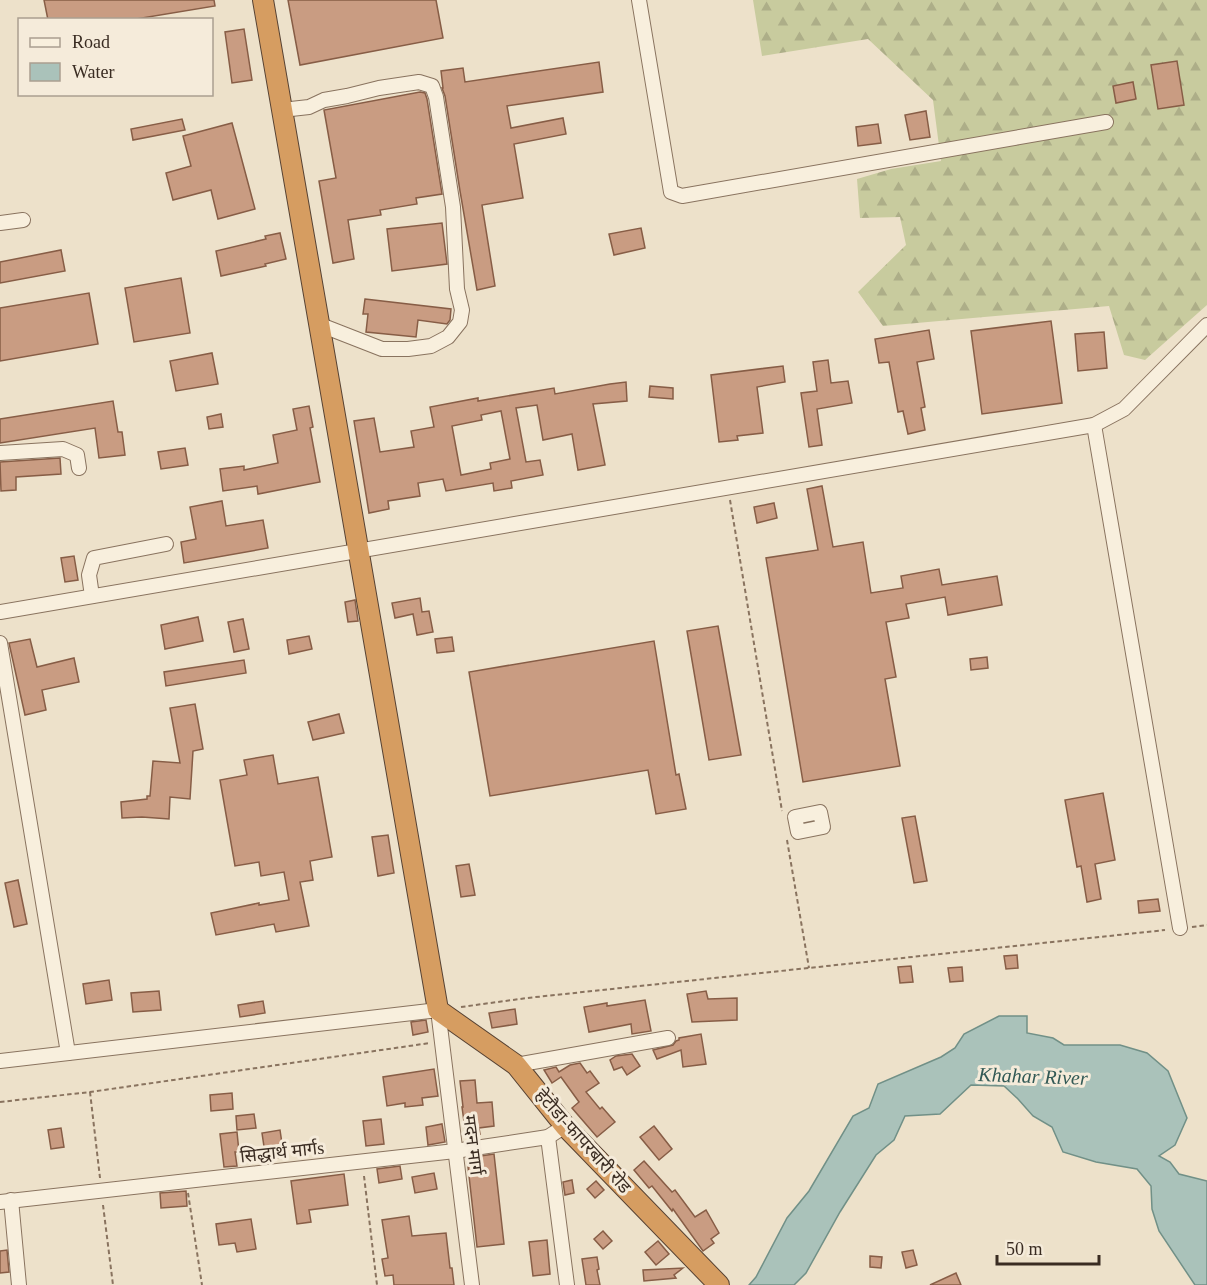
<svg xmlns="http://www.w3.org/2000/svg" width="1207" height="1285" viewBox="0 0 1207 1285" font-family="'Times New Roman','Noto Sans Devanagari',serif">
<defs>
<pattern id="forest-firs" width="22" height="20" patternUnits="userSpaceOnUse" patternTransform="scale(1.5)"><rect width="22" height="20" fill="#c8cb9e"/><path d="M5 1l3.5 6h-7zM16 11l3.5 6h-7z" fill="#adae88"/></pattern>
</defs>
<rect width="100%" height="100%" fill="#ede1ca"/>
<polygon fill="url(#forest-firs)" points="753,0 1207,0 1207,305 1145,360 1124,355 1109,306 883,326 858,292 906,245 900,217 860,218 857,179 891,169 941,161 933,100 868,39 762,56"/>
<polygon fill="#aac2ba" stroke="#719087" stroke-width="1.5" points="999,1016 1027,1016 1027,1033 1053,1038 1064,1045 1120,1045 1147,1053 1168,1071 1187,1118 1175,1145 1159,1156 1170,1162 1179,1174 1207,1181 1207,1285 1195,1285 1159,1231 1152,1209 1151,1186 1137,1169 1096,1162 1063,1152 1052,1127 1033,1116 1018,1099 1004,1086 971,1085 940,1114 905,1116 894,1140 876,1155 840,1212 806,1273 794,1285 749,1285 756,1277 787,1218 809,1191 853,1116 869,1108 878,1084 941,1057 955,1048 964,1034"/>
<g fill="#c99c82" stroke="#875d46" stroke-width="1.5" fill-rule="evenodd">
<polygon points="44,0 214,0 215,6 130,20 48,20"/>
<polygon points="288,0 436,0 443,38 300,65"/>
<polygon points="244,29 252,80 232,83 225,32"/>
<polygon points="1177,61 1184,105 1158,109 1151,65"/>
<polygon points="599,62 603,92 507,106 511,128 563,118 566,134 514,144 523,198 482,205 495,286 477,290 460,191 445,96 442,88 443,88 441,71 463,68 465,82"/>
<polygon points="1133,82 1136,99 1116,103 1113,86"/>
<polygon points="420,92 425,93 427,99 442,194 416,198 417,204 380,210 381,215 348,220 354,259 333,263 319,181 336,178 324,110"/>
<polygon points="926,111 930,137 910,140 905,115"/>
<polygon points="182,119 185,130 133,140 131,129"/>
<polygon points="232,123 255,209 218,219 211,190 173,200 166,173 191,166 183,136"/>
<polygon points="878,124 881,143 858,146 856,127"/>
<polygon points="442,223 447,264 392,271 387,229"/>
<polygon points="641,228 645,248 614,255 609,234"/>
<polygon points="280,233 286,259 265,264 266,266 221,276 216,251 266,239 265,236"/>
<polygon points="61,250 65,271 0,283 0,262"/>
<polygon points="181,278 190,333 134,342 125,288"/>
<polygon points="89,293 98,344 0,361 0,308"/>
<polygon points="365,299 451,309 450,320 447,324 418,320 416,337 366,332 368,314 363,314"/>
<polygon points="1051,321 1062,403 982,414 971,331"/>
<polygon points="929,330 934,359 917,362 925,407 921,408 925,430 908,434 903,411 898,412 889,362 879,363 875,339"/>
<polygon points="1104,332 1107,368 1078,371 1075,334"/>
<polygon points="212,353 218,384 176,391 170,361"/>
<polygon points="828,360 831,383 848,381 852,403 817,409 822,445 809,447 801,393 817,391 813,362"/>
<polygon points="783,366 785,382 757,387 763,433 737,436 738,440 719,442 711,375"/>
<path d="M626,382L627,401L593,404L605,465L578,470L572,434L543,440L537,405L516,408L526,462L540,460L543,475L511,481L512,488L494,491L493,483L446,491L443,479L418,483L420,496L388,501L389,509L369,513L354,421L374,418L380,452L414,447L411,431L434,427L430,407L478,398V401L554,388L555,394L610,384ZM501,411L510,459L490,463L491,469L461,475L452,426L482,420L481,415Z"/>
<polygon points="650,386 673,388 673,399 649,397"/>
<polygon points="113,401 118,432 122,432 125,455 99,458 95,428 0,443 0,419"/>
<polygon points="309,406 313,427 310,428 320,482 258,494 257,486 223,491 220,469 244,466 244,470 278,463 273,435 297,430 293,409"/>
<polygon points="221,414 223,427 209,429 207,417"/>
<polygon points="185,448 188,465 161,469 158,452"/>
<polygon points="60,458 61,474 16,477 16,490 1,491 0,462"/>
<polygon points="822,486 833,547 863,542 871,593 903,588 901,576 939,569 942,585 997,576 1002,605 948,615 945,597 906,604 909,618 886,622 896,677 885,679 900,766 803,782 766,558 818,550 807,489"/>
<polygon points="222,501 226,526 263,520 268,548 184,563 181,542 196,539 190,507"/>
<polygon points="774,503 777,518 757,523 754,507"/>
<polygon points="74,556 78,580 65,582 61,558"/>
<polygon points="420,598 422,612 429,611 433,632 417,635 413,614 395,618 392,603"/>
<polygon points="355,600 358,621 348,622 345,602"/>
<polygon points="198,617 203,641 165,649 161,625"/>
<polygon points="243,619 249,649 234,652 228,622"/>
<polygon points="718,626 741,755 709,760 687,631"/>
<polygon points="309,636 312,649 289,654 287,640"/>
<polygon points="452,637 454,651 437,653 435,639"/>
<polygon points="30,639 37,667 74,658 79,682 42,690 46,710 25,715 9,643"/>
<polygon points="654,641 676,775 679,774 686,809 656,814 648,770 490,796 469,672"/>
<polygon points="987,657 988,668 971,670 970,659"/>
<polygon points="244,660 246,673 166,686 164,672"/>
<polygon points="195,704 203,749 193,751 190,799 170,797 169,819 142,817 122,818 121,802 147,799 147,796 150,796 153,761 180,763 170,708"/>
<polygon points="339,714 344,733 313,740 308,722"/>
<polygon points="273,755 278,784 318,777 332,857 310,861 313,880 300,882 309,926 276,932 274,924 216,935 211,913 259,903 259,905 289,900 284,872 261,876 259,862 235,866 220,780 247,775 244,760"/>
<polygon points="1103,793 1115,860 1095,864 1101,899 1087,902 1081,866 1077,867 1065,800"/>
<polygon points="915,816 927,881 914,883 902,818"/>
<polygon points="388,835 394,873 378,876 372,837"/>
<polygon points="469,864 475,895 461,897 456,866"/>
<polygon points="18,880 27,924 14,927 5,883"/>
<polygon points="1158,899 1160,911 1139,913 1138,901"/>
<polygon points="1017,955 1018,968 1006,969 1004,956"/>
<polygon points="911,966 913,982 900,983 898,967"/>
<polygon points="962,967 963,981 950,982 948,968"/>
<polygon points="109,980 112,1000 86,1004 83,984"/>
<polygon points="159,991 161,1010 133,1012 131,993"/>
<polygon points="706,991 708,999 737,998 737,1020 692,1022 687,994"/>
<polygon points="645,1000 651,1031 632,1034 631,1024 589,1032 584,1007 607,1003 607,1006"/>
<polygon points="263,1001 265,1013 240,1017 238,1005"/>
<polygon points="515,1009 517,1024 492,1028 489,1013"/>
<polygon points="426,1020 428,1032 413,1035 411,1022"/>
<polygon points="701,1034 706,1064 683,1067 681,1050 657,1059 653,1050 673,1045 676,1041 679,1040 679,1038"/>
<polygon points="632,1054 640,1066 627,1075 622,1067 614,1070 610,1060 616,1056"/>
<polygon points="580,1063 587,1073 590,1071 599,1083 586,1092 600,1109 602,1107 615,1122 597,1137 572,1108 579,1102 561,1077 552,1083 544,1070 556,1067 559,1072 570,1065"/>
<polygon points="434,1069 438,1096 422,1098 423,1105 405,1107 405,1103 387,1106 383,1077"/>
<polygon points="475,1080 477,1103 492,1102 494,1126 479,1128 480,1134 466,1136 462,1107 463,1107 460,1081"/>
<polygon points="232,1093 233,1109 211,1111 210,1095"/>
<polygon points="254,1114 256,1128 237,1130 236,1116"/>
<polygon points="381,1119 384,1144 366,1146 363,1121"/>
<polygon points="442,1124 445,1142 428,1145 426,1127"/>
<polygon points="654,1126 672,1149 659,1160 640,1137"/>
<polygon points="61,1128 64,1147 51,1149 48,1130"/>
<polygon points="280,1130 284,1157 266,1160 262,1133"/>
<polygon points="237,1132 239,1152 235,1152 237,1166 224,1167 220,1134"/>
<polygon points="494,1154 504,1244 477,1247 467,1158"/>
<polygon points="644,1161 672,1192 675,1190 695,1217 706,1210 719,1233 711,1239 714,1243 703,1251 673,1209 672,1211 652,1186 649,1188 634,1170"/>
<polygon points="400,1166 402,1179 379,1183 377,1169"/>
<polygon points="434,1173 437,1189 415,1193 412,1177"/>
<polygon points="344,1174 348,1205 309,1210 311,1222 297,1224 291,1181"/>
<polygon points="572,1180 574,1193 565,1195 563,1182"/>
<polygon points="596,1181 604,1190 595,1198 587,1189"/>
<polygon points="186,1191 187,1206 161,1208 160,1193"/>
<polygon points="409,1216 412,1236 446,1233 450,1268 452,1268 454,1285 394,1285 393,1275 385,1276 382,1259 388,1258 382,1220"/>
<polygon points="251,1219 256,1249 237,1252 235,1243 219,1245 216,1224"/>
<polygon points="603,1231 612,1241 603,1249 594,1239"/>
<polygon points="547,1240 550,1274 533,1276 529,1242"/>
<polygon points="658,1241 669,1254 656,1265 645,1252"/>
<polygon points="7,1250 9,1272 0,1273 0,1251"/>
<polygon points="913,1250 917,1265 906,1268 902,1252"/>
<polygon points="870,1256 882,1257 881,1268 870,1267"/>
<polygon points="597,1257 599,1269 597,1270 600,1285 586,1285 582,1259"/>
<polygon points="683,1268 674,1275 676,1278 644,1281 643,1270"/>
<polygon points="956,1273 961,1285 930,1285"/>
</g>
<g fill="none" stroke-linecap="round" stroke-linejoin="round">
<defs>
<g id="minor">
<polyline points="639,0 671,192 682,196 1106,122"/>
<polyline points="282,110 309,107 324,100 347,96 379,88 419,82 432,86 436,97 453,207 457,289 462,310 460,322 448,337 431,346 408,349 382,349 318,324"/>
<polyline points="0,223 23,220"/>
<polyline points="1094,425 1180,928"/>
<polyline points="0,453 63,449 77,455 79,468"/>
<polyline points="92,596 89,575 94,558 166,544"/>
<polyline points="0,612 1094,425 1124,409 1207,325"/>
<polyline points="0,643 68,1053"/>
<polygon points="820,812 823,827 798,832 795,817"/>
<polyline points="0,1061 438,1010 472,1285"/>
<polyline points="516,1065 668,1038"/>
<polyline points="548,1137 567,1285"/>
<polyline points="11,1200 19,1285"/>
<polyline points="0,1202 455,1151 548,1137 565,1126"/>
</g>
<polyline id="highway" points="263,0 438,1010 516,1065 565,1126 719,1285"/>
</defs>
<use href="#minor" stroke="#89735f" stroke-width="16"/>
<use href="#highway" stroke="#574233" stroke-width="22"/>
<g stroke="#89735f" stroke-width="2" stroke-dasharray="4.5 3" stroke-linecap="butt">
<polyline points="730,500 782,811"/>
<polyline points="787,840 809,968"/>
<polyline points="1192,927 1207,925"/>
<polyline points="461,1007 527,998 1165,930"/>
<polyline points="90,1092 100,1178"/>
<polyline points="0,1102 90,1092 430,1043"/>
<polyline points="364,1176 377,1285"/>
<polyline points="188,1193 202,1285"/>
<polyline points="103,1205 113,1285"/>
</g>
<use href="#minor" stroke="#f8efdd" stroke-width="14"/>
<use href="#highway" stroke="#d69d61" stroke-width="20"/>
</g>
<g text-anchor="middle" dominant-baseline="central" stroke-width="6" stroke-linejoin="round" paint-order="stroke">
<g font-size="18" fill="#3a2c22" stroke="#f5ebda">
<text transform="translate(583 1141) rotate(48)">हेटौडा-फापरबारी रोड</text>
<text transform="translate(473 1145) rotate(83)">मदन मार्ग</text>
<text transform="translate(282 1152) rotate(-6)">सिद्धार्थ मार्गs</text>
</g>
<g font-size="20" font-style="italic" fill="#325955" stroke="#f5ebda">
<text transform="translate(1033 1076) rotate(2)">Khahar River</text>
</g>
</g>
<rect x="18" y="18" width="195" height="78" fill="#f5ebda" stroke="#aa9f90" stroke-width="1.5"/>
<rect x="30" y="38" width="30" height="9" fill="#f8efdd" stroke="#aa9f90" stroke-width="1.5"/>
<text x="72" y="48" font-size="18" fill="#3a2c22">Road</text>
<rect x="30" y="63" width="30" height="18" fill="#aac2ba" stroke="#aa9f90" stroke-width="1.5"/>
<text x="72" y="78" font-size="18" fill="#3a2c22">Water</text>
<path d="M997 1255v9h102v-9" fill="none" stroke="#3a2c22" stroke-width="3"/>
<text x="1006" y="1255" font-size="18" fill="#3a2c22" stroke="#f5ebda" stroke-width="4.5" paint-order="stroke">50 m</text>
</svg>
